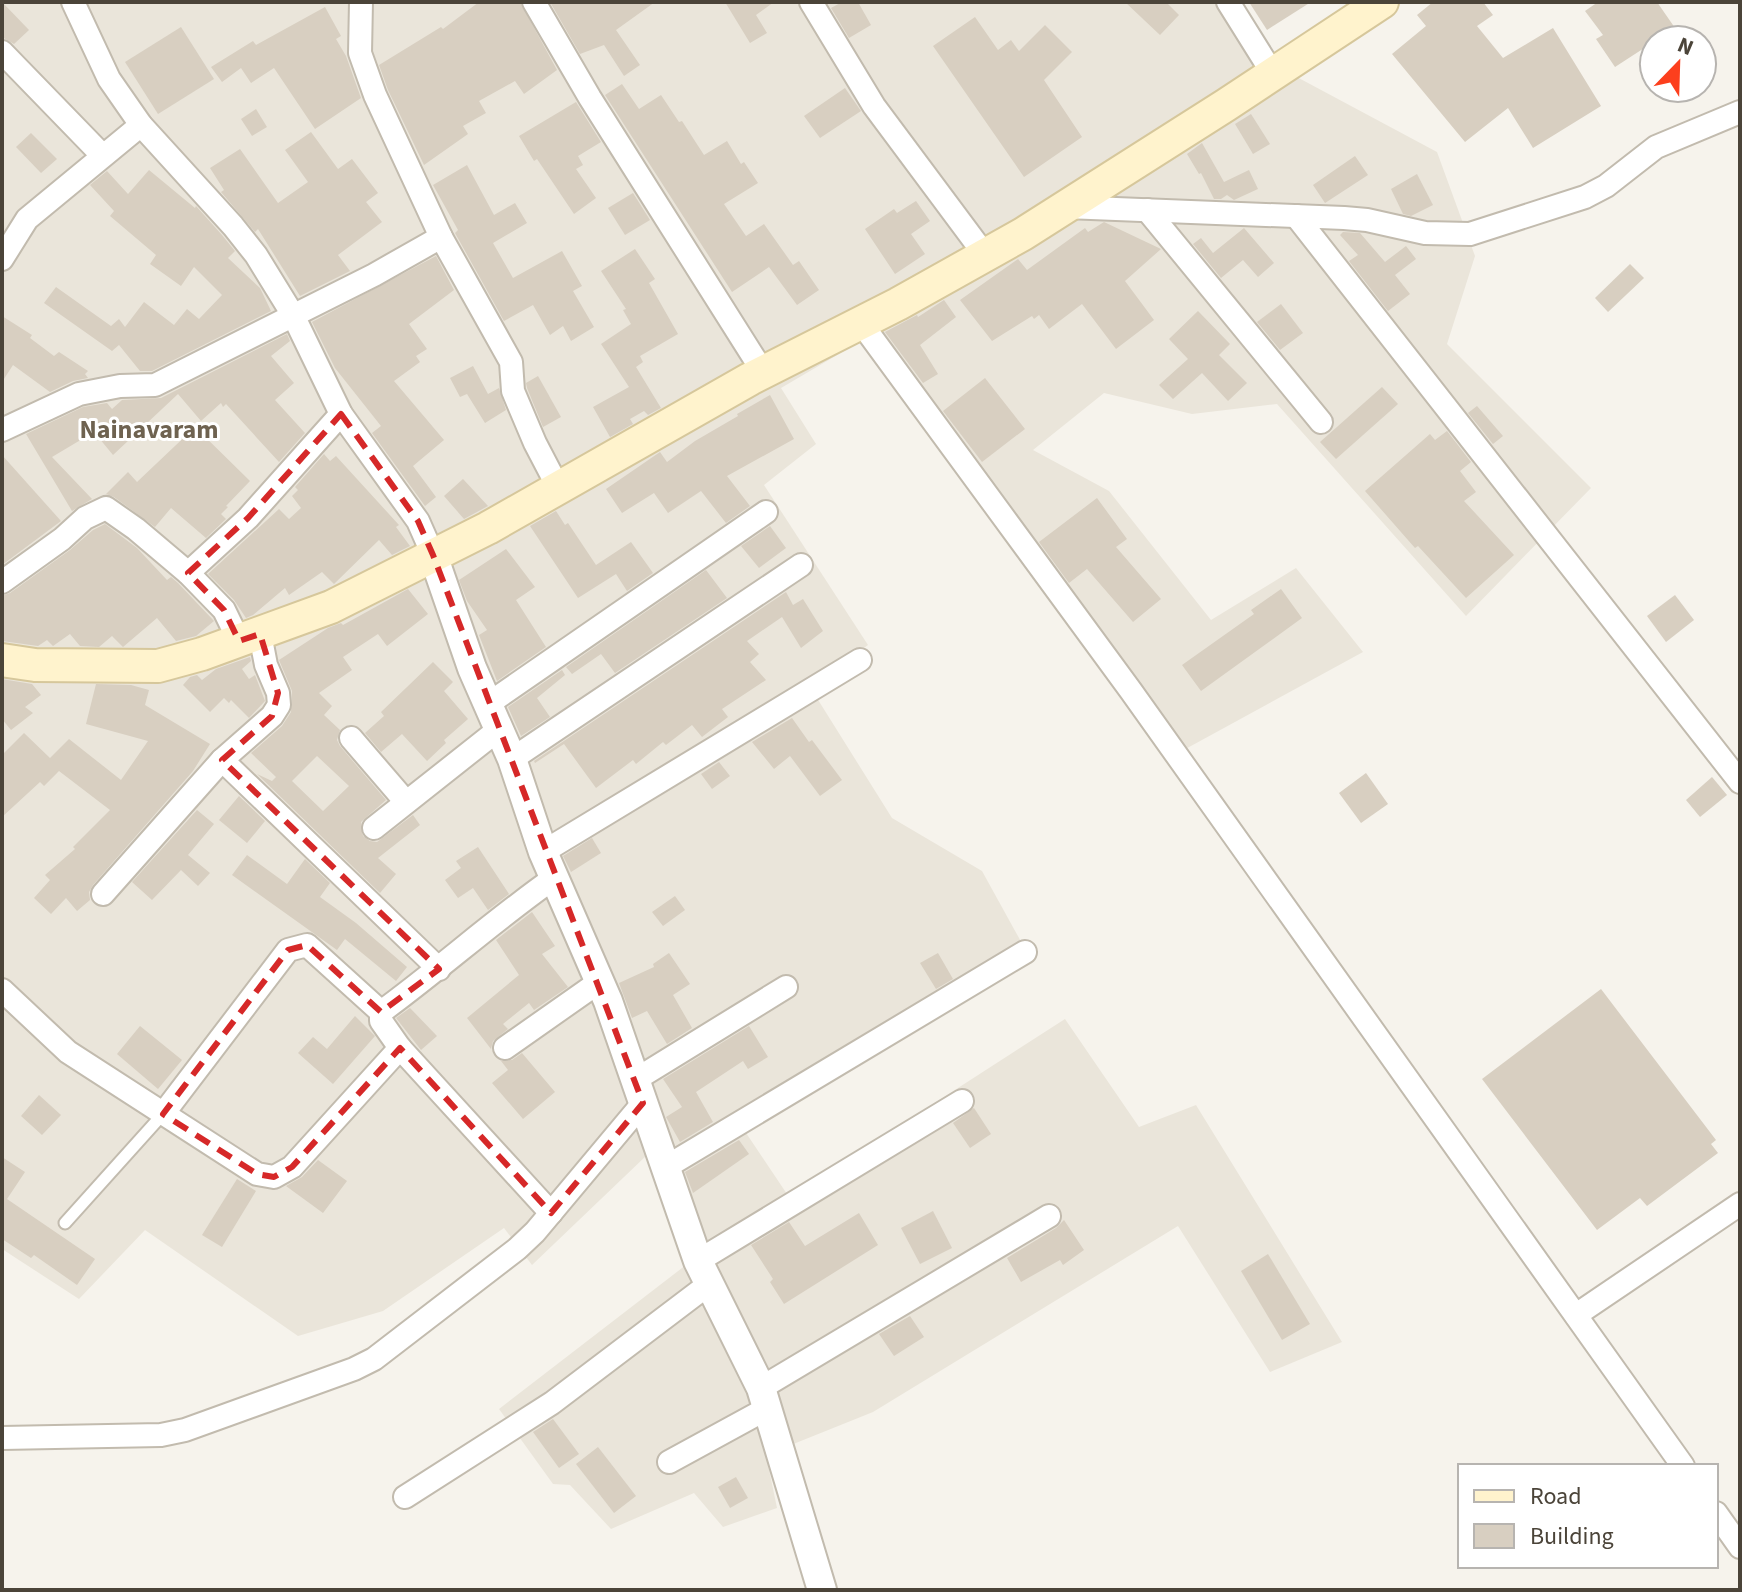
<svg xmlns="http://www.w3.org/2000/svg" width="1742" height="1592" font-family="'Source Sans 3',sans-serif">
  <rect width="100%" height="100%" fill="#f6f3ec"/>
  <!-- residential -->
  <polygon fill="#eae5da" points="2,2 1236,2 1280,68 1437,152 1475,256 1447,344 1591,488 1466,616 1277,404 1192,414 1104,393 1033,450 1109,491 1211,620 1296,568 1363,652 1180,752 873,334 781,388 816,444 764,485 868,645 810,687 892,818 982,871 1024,947 736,1118 789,1197 1065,1019 1139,1127 1196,1105 1342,1342 1270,1372 1178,1226 873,1412 766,1455 777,1508 723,1527 694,1493 611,1529 570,1485 553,1484 499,1409 695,1258 647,1155 532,1265 504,1228 383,1311 298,1336 145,1230 79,1299 2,1249"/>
  <!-- building -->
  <g fill="#d8cfc1" fill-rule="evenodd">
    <polygon points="2,2 29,30 14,44 2,37"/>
    <polygon points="479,2 520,2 557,70 524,94 515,81 479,101 486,113 463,126 468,134 424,165 388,90 379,65 441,27 443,29"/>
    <polygon points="550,2 655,2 616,30 640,65 624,76 604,45 580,54"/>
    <polygon points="725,2 774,2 756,15 767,33 750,43"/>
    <polygon points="842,2 858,2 871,25 849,38 831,8"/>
    <polygon points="1125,2 1166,2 1179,15 1160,35"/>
    <polygon points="1249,2 1311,2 1267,30"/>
    <polygon points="1433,2 1483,2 1493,15 1477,26 1503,58 1553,28 1601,106 1533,148 1508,108 1465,142 1392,54 1426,26 1417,15"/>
    <polygon points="1598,2 1657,2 1675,28 1615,67 1596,39 1603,35 1585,11"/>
    <polygon points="325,7 341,36 336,39 346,56 361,98 315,129 274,68 251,83 241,68 222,82 211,67 253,41 256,45"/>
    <polygon points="975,17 998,50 1011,40 1019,51 1045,25 1072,52 1044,80 1082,137 1024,177 933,46"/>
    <polygon points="181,27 214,79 158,114 125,62"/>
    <polygon points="622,84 639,109 661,95 679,122 682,121 704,155 727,141 741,164 744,162 758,183 724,204 746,236 764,224 793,265 799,261 819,290 797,305 769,267 732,292 605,95"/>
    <polygon points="845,88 861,111 820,138 804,116"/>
    <polygon points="576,102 601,142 578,156 583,165 576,169 596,198 574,214 537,159 534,161 519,136"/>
    <polygon points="256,109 267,127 252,136 241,119"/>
    <polygon points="1251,114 1270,144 1253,154 1235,124"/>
    <polygon points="311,132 338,169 352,159 378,193 366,202 382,222 338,255 350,271 300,296 258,229 255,232 221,192 224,190 210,168 240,149 278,203 308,182 285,150"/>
    <polygon points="31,133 57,159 41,173 16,147"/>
    <polygon points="1202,143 1224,182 1249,170 1258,189 1234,200 1227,195 1221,199 1214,199 1201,173 1199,174 1187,154"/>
    <polygon points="1355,156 1368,175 1325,203 1313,185"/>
    <polygon points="467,165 494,215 515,203 527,223 493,243 513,278 562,251 582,286 573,291 594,327 571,341 563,326 550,335 533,305 504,321 455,233 458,230 433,185"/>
    <polygon points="149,170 195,208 196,206 222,235 235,251 228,258 260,288 271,311 152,371 140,371 119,345 112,351 44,303 56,287 111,326 119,319 125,327 144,302 174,325 187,309 199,319 222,295 194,267 181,286 150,264 156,255 110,216 114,211 90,185 107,171 128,194"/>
    <polygon points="1417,174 1433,205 1411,216 1403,214 1391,189"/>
    <polygon points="633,193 650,220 625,235 608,208"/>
    <polygon points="916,201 930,221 911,234 925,254 895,274 865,229 894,209 897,213"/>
    <polygon points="1104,222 1161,249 1125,281 1154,320 1116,349 1082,304 1049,329 1039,315 1034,319 1032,316 992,341 960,300 1018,259 1027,270 1085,228 1088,232"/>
    <polygon points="1244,228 1274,263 1258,277 1243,260 1221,278 1193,244 1201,238 1213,253"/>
    <polygon points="1343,232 1360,233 1385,262 1406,246 1416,259 1395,275 1410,294 1388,311 1349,261 1358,255 1340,235"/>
    <polygon points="635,249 655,279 649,283 678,334 640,356 643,362 636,367 661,408 648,415 644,411 630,419 633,424 610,437 593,407 629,387 601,344 631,324 623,310 626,309 601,271"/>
    <polygon points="436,256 454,290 409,324 427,349 416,356 420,362 394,381 444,440 413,466 436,497 425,506 372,433 381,426 335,368 312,322"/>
    <polygon points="1630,264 1644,278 1608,312 1595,298"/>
    <polygon points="944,300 956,317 920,345 938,374 923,383 885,332 917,315 918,317"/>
    <polygon points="1281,304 1303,333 1280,350 1257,322"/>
    <polygon points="1198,311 1230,344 1219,355 1247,383 1228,401 1202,373 1173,399 1159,385 1188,359 1169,339"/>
    <polygon points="2,316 32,335 30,338 54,356 59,352 88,371 85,374 88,378 73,381 50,392 13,365 2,382"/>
    <polygon points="287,334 290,341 271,356 294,383 275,400 305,433 279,462 226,404 223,407 221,403 201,421 178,394 113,455 94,432 52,457 92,499 72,511 26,434 83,407 107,403 112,409 122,400 161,398"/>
    <polygon points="473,366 488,394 499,388 506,410 485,423 467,394 460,397 450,378"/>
    <polygon points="538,376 561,417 543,427 527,388 526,383"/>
    <polygon points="985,378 1025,429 982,462 943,411"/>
    <polygon points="1382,387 1398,404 1336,459 1320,442"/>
    <polygon points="770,395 794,439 727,476 750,506 726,523 701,491 668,513 654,493 622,513 606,489 660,452 667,462 695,441 738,416 737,414"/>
    <polygon points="1477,406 1503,436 1493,444 1468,413"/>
    <polygon points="195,427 250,481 226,506 228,507 221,514 226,519 206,538 171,508 155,527 114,497 106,494 128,472 137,482"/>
    <polygon points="1447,431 1471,462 1460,471 1476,492 1464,501 1514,555 1466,598 1418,546 1415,548 1365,491 1430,434 1435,440"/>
    <polygon points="324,454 330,461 336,456 399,525 396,527 410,546 392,555 379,540 334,584 322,572 289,595 285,588 253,615 246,618 234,600 208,574 279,509 289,519 301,508 292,496 298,490 295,487"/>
    <polygon points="2,455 61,521 2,565"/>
    <polygon points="463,479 488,506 464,519 444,496"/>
    <polygon points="1097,498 1127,539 1116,547 1161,599 1133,622 1087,569 1069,583 1039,542"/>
    <polygon points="556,511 565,525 568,523 596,565 631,542 653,573 627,591 616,574 578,598 530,526"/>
    <polygon points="105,524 137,548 167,580 171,577 178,583 214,621 196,636 176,641 157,618 123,647 112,636 99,647 80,646 70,634 53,646 47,640 38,646 2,641 2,596 10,593 70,550 93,530"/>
    <polygon points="770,526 786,548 759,568 741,546"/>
    <polygon points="506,549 535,587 516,600 546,647 497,681 479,635 487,630 467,601 459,580"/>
    <polygon points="706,570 727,598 615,673 601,654 572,674 566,667"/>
    <path d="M 408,589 L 428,614 L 387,646 L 378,634 L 343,657 L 352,670 L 319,693 L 332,706 L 324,715 L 340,730 L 337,740 L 340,746 L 386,800 L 361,822 L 363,836 L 370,841 L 377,842 L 413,815 L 420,825 L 378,858 L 396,874 L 380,893 L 257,774 L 272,781 L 276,777 L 251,753 L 282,726 L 291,712 L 292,691 L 279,660 L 328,628 L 341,623 L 343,625 ZM 317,756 L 349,786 L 323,811 L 292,781 Z"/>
    <polygon points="1281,589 1302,618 1201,691 1182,665 1254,614 1251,610"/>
    <polygon points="786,592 793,605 803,599 823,631 801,648 782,617 747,641 759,654 750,662 766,680 722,709 728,717 702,737 692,725 666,745 663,742 636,764 633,760 596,788 564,744 535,763 534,761"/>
    <polygon points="1675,595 1694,620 1666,642 1647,616"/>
    <polygon points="250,657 251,661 242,669 249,679 255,675 265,701 249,718 231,700 229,703 224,698 210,712 183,685 190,677 197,675 202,680 216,669"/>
    <polygon points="433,662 453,682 444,691 468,719 444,740 446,743 427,761 402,734 381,752 365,733 384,716 381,712"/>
    <polygon points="562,670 565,675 537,698 550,717 521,736 508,707"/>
    <polygon points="2,679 32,684 41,695 25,707 33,713 11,730 2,719"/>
    <polygon points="96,684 131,685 149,690 145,705 210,744 193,771 93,885 89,892 90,900 77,911 66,898 51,914 34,898 50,880 45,875 75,849 73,847 110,810 59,771 44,786 40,782 2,817 2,755 24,733 50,758 69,739 121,780 148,741 86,724"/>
    <polygon points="792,718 809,742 812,740 842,780 820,796 790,756 774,769 752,742"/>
    <polygon points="719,762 730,776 712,789 701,774"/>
    <polygon points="1366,773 1388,804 1361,823 1339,793"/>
    <polygon points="1712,777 1727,795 1700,817 1686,800"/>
    <polygon points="239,796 265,821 247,843 219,820"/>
    <polygon points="197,810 214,824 188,855 210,873 198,886 181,870 152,900 132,882"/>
    <polygon points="592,838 601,853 571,872 563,856"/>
    <polygon points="478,847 509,894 488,910 473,888 458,898 445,880 461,868 456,861"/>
    <polygon points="247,855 287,884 305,859 330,883 320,897 356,923 407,967 396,981 345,939 337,950 232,875"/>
    <polygon points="675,896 685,910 663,926 652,912"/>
    <polygon points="532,912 555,946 542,954 568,987 534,1010 529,1003 503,1024 508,1029 493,1041 491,1049 467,1018 519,975 496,940"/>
    <polygon points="669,953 690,984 673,995 692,1028 667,1044 647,1011 632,1018 619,983 654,967 653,964"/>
    <polygon points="938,953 953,979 936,989 920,963"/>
    <polygon points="1601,989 1716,1140 1711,1144 1718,1153 1647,1206 1640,1198 1597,1230 1482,1079"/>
    <polygon points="410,1008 437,1036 421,1050 396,1018"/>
    <polygon points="355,1016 375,1036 333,1084 298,1053 313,1037 327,1049"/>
    <polygon points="140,1026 182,1060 158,1089 117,1054"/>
    <polygon points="749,1026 768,1057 748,1069 743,1061 696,1092 713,1122 680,1142 666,1117 682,1107 663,1079"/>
    <polygon points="522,1053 555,1092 523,1119 492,1083 508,1070 501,1061 512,1060"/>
    <polygon points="39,1095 61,1115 42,1135 21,1116"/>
    <polygon points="974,1108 991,1134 970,1148 953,1123"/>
    <polygon points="739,1140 749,1154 693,1193 685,1172"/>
    <polygon points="2,1157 25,1172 7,1199 95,1259 77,1285 34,1255 31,1258 2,1239"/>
    <polygon points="318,1160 347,1181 323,1213 286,1186 302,1177"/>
    <polygon points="237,1179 256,1191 222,1247 202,1235"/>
    <polygon points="933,1211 952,1248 920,1264 901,1228"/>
    <polygon points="859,1213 878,1245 784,1304 770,1282 773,1279 751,1245 789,1222 805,1246"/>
    <polygon points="1064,1220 1084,1250 1063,1265 1060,1260 1021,1282 1007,1258 1056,1228"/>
    <polygon points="1268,1254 1310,1324 1282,1340 1241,1271"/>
    <polygon points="910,1316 924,1337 894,1356 879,1334"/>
    <polygon points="553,1419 579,1454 559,1468 533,1432"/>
    <polygon points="598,1447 636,1496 614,1513 576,1464"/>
    <polygon points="736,1477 748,1498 730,1508 718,1487"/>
  </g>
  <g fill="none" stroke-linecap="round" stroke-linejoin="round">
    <defs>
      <polyline id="service" points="65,1223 163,1114"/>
      <g id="minor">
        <polyline points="73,2 109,79 141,125 233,226 256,255 293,315 341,414 418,521 433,555"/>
        <polyline points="361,2 360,53 375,95 441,237 511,362 513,391 535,443 559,489"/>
        <polyline points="534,2 590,98 763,372"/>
        <polyline points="811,2 874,106 985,255"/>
        <polyline points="1228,2 1273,74"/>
        <polyline points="2,52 102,155"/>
        <polyline points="1066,207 1344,218 1367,220 1425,233 1470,234 1585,197 1606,186 1656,147 1740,112"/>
        <polyline points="1147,210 1321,422"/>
        <polyline points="1296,216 1740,782"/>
        <polyline points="2,259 27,219 141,125"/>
        <polyline points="861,323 1131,691 1683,1466"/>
        <polyline points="2,430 79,394 120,386 155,385 374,275 441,237"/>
        <polyline points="2,582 62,539 85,518 106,508 136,529 188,573"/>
        <polyline points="239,641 224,610 188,573 248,518 341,414"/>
        <polyline points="488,704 766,512"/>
        <polyline points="351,738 406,802"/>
        <polyline points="512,759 801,565"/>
        <polyline points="222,760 439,969"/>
        <polyline points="374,828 498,730"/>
        <polyline points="543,852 860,660"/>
        <polyline points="103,894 222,760 272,716 279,705 278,693 266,665 260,634"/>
        <polyline points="2,990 68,1052 257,1174 274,1177 292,1167 400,1048"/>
        <path d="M 381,1012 C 440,969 494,920 554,878"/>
        <polyline points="505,1048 599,982"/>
        <polyline points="635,1080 786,987"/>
        <polyline points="163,1114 288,950 307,945 381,1012 381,1021 400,1048 551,1213"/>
        <polyline points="666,1167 1025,952"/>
        <polyline points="698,1261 962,1101"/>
        <polyline points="1576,1315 1740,1204"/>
        <polyline points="761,1388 1049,1216"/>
        <polyline points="2,1438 161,1435 185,1430 354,1369 374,1359 517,1249 535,1232 643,1103"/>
        <polyline points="669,1462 768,1408"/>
        <polyline points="405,1497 552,1403 709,1284"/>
        <polyline points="1716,1513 1740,1547"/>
      </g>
      <polyline id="tertiary" points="433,555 472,668 512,759 543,852 608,1001 698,1261 761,1388 822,1590"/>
      <polyline id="secondary" points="2,660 35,665 158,666 202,654 331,607 488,528 750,379 898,304 1023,234 1226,105 1382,2"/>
    </defs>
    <!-- service casing -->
    <use href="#service" stroke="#c2bbae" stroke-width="15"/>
    <!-- minor casing -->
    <use href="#minor" stroke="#c2bbae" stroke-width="26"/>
    <!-- tertiary casing -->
    <use href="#tertiary" stroke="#c2bbae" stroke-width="32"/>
    <!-- secondary casing -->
    <use href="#secondary" stroke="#d6c79b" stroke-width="36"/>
    <!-- service -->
    <use href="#service" stroke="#fff" stroke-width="11"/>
    <!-- minor -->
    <use href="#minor" stroke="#fff" stroke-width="22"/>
    <!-- tertiary -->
    <use href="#tertiary" stroke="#fff" stroke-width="28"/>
    <!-- secondary -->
    <use href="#secondary" stroke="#fff3cd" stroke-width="32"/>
  </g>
  <!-- marked area -->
  <path fill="none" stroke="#d62828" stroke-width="6" stroke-dasharray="16 10" stroke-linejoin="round" d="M 341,414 L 418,521 L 433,555 L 643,1103 L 551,1213 L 400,1048 L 292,1167 L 274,1177 L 257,1174 L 163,1114 L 288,950 L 307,945 L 381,1012 L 439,969 L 222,760 L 272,716 L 278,693 L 260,634 L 239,641 L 224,610 L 188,573 L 248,518 Z"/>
  <g text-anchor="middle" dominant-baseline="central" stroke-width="6" stroke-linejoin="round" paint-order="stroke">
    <!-- quarter labels -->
    <g font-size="26" font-weight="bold" fill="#6e6250" stroke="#fff">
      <text x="149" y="429">Nainavaram</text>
    </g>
  </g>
  <!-- border -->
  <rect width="1742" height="1592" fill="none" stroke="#4b4439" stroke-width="8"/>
  <!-- legend -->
  <rect x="1458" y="1464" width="260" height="104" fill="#ffffff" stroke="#b7b4b0" stroke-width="2"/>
  <rect x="1474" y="1490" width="40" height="12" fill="#fff3cd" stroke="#b7b4b0" stroke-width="2"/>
  <text x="1530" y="1504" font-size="24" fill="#4b4439">Road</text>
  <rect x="1474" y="1524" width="40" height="24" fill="#d8cfc1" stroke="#b7b4b0" stroke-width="2"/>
  <text x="1530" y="1544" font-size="24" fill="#4b4439">Building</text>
  <!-- north arrow -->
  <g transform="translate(1678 64) rotate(23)"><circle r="38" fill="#ffffff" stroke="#b7b4b0" stroke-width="2"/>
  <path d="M0-6L14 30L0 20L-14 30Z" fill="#fc3f1d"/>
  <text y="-12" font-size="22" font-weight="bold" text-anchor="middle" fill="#4b4439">N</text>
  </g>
</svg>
